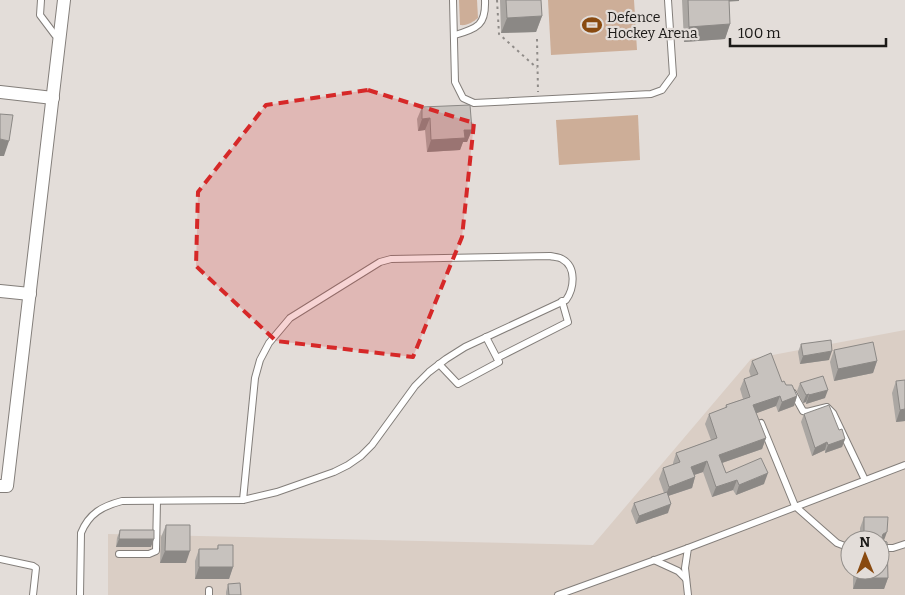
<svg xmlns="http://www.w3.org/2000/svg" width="905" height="595" font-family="Bitter,serif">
  <rect width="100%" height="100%" fill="#e3ddd9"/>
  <!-- built -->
  <path fill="#dacec5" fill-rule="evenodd" d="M 905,330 L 905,595 L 108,595 L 108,534 L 593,545 L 751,359 ZM 850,540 L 880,540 L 880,570 L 850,570 Z"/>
  <!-- green -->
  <g fill="#cdae98">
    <path d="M 459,0 L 477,0 L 478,18 C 473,22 467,26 460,25 Z"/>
    <polygon points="548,0 634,0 637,50 551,55"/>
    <polygon points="638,115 640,160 559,165 556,120"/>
  </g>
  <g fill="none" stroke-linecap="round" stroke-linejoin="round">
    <defs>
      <g id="lane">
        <polyline points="41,0 40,15 55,35 60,35"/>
        <polyline points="453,0 455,82 463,98 474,103 651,94 662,90 673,75 668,0"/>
        <path d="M 455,35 C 478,28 486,25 485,0"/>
        <polyline points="497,358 568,322 562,301"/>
        <polyline points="439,364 458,384 499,362 486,337"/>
        <polyline points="793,393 803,411 807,412 827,407 833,413 865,480"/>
        <polyline points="761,423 795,506 837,543 850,548"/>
        <polyline points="688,548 685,568 688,595"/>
        <polyline points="883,548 893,548 905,544"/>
        <polyline points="119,554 149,554 156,551 157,501"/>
        <polyline points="0,559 33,566 36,568 33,595"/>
        <polyline points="654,560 678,571 686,579"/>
        <polyline points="209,590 209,595"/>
        <path d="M 80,595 L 81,533 C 89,513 103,506 122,501 L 243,500 L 277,492 L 334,472 L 348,465 L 361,456 L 372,445 L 415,386 L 429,372 L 446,359 L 465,347 L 566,300 C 574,289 577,267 562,259 C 559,257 554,257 550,256 L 391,259 L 380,262 L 290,318 L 269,343 L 260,360 L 255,378 L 243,500"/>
        <polyline points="558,595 688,548 905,465"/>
      </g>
      <g id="street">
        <polyline points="0,92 53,98"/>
        <polyline points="0,291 30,294"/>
        <polyline points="0,486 7,486 64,0"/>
      </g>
    </defs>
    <!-- lane casing -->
    <use href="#lane" stroke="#837e7a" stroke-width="8"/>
    <!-- street casing -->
    <use href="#street" stroke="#837e7a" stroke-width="14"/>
    <!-- path -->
    <g stroke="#8f8b88" stroke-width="2" stroke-dasharray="2.5 4" stroke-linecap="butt">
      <polyline points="497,0 499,34 537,68"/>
      <polyline points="537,39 538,92"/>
    </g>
    <!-- lane -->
    <use href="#lane" stroke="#fff" stroke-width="6"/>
    <!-- street -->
    <use href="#street" stroke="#fff" stroke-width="12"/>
  </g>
  <!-- wall -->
  <g fill="#aba7a3">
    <polygon points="500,0 541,0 542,16 536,32 501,33"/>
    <polygon points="682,0 739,0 739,1 729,1 730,24 725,39 684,42"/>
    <polygon points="422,107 472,130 467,142 463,142 460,150 427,152 425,130 418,131 417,119"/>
    <polygon points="801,344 829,360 800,364 798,352"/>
    <polygon points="834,350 877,361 873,373 834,381 830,362"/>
    <polygon points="752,361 782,382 797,396 794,406 778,412 776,406 756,413 766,438 762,449 722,463 726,473 764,484 736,495 733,490 712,497 703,472 694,475 695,477 692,488 668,496 668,513 636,524 631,511 634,503 664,493 659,479 663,468 673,465 673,463 676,453 711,440 705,424 709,414 725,408 726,405 743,399 740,389 744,379 751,377 749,371"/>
    <polygon points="896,381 905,421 896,422 892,393"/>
    <polygon points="800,383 825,398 806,404 806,402 803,403 797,391"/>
    <polygon points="804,414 839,430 845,439 842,447 825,453 825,450 812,456 801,422"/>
    <polygon points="864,517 884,541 888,578 884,589 853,589 853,576 855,570 880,570 880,540 860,540 860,528"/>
    <polygon points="166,525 186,563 160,563 161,537"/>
    <polygon points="120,530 151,547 116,547 117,538"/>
    <polygon points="218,545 233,567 229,579 195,579 195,561 199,549 217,549"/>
    <polygon points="228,584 241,595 226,595 226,592"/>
  </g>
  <!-- shaded-wall -->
  <g fill="#8b8885">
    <polygon points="723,0 739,0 739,1 722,2"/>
    <polygon points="542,16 536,32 501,33 507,18"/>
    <polygon points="730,24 725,39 684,42 689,27"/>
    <polygon points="430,118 425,130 418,131 422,119"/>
    <polygon points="464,130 472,130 467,142 463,142 460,150 427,152 431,140"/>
    <polygon points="0,139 9,141 4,156 0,156"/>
    <polygon points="832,351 829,360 800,364 803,356"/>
    <polygon points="877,361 873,373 834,381 838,369"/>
    <polygon points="828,390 825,398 806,404 809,395"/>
    <polygon points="809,394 806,402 803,403 806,395"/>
    <polygon points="780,396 776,406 749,416 753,405"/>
    <polygon points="797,396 794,406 778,412 782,402"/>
    <polygon points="905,409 905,421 896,422 900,410"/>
    <polygon points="766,438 762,449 716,465 719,455"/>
    <polygon points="845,439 842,447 825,453 828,445"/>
    <polygon points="827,442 825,450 812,456 815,448"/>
    <polygon points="707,461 703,472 688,477 691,467"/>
    <polygon points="768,473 764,484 736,495 739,485"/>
    <polygon points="695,477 692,488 665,497 669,487"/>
    <polygon points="737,480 733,490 712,497 716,487"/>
    <polygon points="671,504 668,513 636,524 639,516"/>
    <polygon points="887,532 883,543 880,545 883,534"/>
    <polygon points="119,539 154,539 151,547 116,547"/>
    <polygon points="165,551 190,551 186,563 160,563"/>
    <polygon points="199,567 233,567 229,579 195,579"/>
    <polygon points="857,578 888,578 884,589 853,589"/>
  </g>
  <!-- building -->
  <g fill="#c7c2be" stroke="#8b8885">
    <polygon points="506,0 541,0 542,16 507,18"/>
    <polygon points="688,0 729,0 730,24 689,27"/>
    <polygon points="470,105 472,130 464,130 465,138 431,140 430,118 422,119 422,107"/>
    <polygon points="0,114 13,115 9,141 0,139"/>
    <polygon points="831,340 832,351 803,356 801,344"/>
    <polygon points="873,342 877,361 838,369 834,350"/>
    <polygon points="771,353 782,382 784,381 786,385 792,385 797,396 782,402 780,396 753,405 766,438 719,455 726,473 761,458 768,473 739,485 737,480 716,487 707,461 691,467 695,477 669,487 663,468 680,462 676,453 717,438 709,414 727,407 726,405 750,397 744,379 758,374 752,361"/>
    <polygon points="823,376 828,390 809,395 809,394 806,395 800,383"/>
    <polygon points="905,380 905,409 900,410 896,381"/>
    <polygon points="829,405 839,430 842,429 845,439 828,445 827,442 815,448 804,414"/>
    <polygon points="667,492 671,504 639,516 634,503"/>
    <polygon points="864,517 888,517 887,532 883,534 882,537 884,541 887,542 888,578 857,578 857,570 880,570 880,540 864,540"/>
    <polygon points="166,525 190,525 190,551 165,551"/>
    <polygon points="120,530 154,530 154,539 119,539"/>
    <polygon points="218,545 233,545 233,567 199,567 199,549 218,549"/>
    <polygon points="240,583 241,595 229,595 228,584"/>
  </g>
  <!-- marked area -->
  <path fill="#d62828" fill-opacity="0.2" stroke="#d62828" stroke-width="4" stroke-dasharray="10 6" stroke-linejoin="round" d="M 368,90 L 474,123 L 462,237 L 413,357 L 276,341 L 196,266 L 198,192 L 266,105 Z"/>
  <!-- icons -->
  <defs>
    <symbol id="stadium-bare" viewBox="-9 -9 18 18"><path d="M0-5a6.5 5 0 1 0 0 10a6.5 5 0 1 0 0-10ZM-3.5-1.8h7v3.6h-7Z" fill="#894a10" stroke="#e3ddd9" stroke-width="2.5" paint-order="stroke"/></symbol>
  </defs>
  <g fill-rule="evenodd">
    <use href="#stadium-bare" x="578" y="11" width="28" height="28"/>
  </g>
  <g text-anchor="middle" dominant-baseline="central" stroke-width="4.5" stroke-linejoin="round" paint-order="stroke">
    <!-- poi labels -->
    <g font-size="14" fill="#1b1917" stroke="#e3ddd9" text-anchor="start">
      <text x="607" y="17">Defence<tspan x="607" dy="16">Hockey Arena</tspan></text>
    </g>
  </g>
  <!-- north arrow -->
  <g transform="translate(865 555) rotate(359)"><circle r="24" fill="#e3ddd9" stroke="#938f8b"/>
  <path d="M0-4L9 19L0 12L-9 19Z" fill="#894a10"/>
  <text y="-8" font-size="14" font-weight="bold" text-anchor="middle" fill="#1b1917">N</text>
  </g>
  <!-- scale -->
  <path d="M730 38v8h156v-8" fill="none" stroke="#1b1917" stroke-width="2.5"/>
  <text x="738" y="38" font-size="15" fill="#1b1917" stroke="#e3ddd9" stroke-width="4" paint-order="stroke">100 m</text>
</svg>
